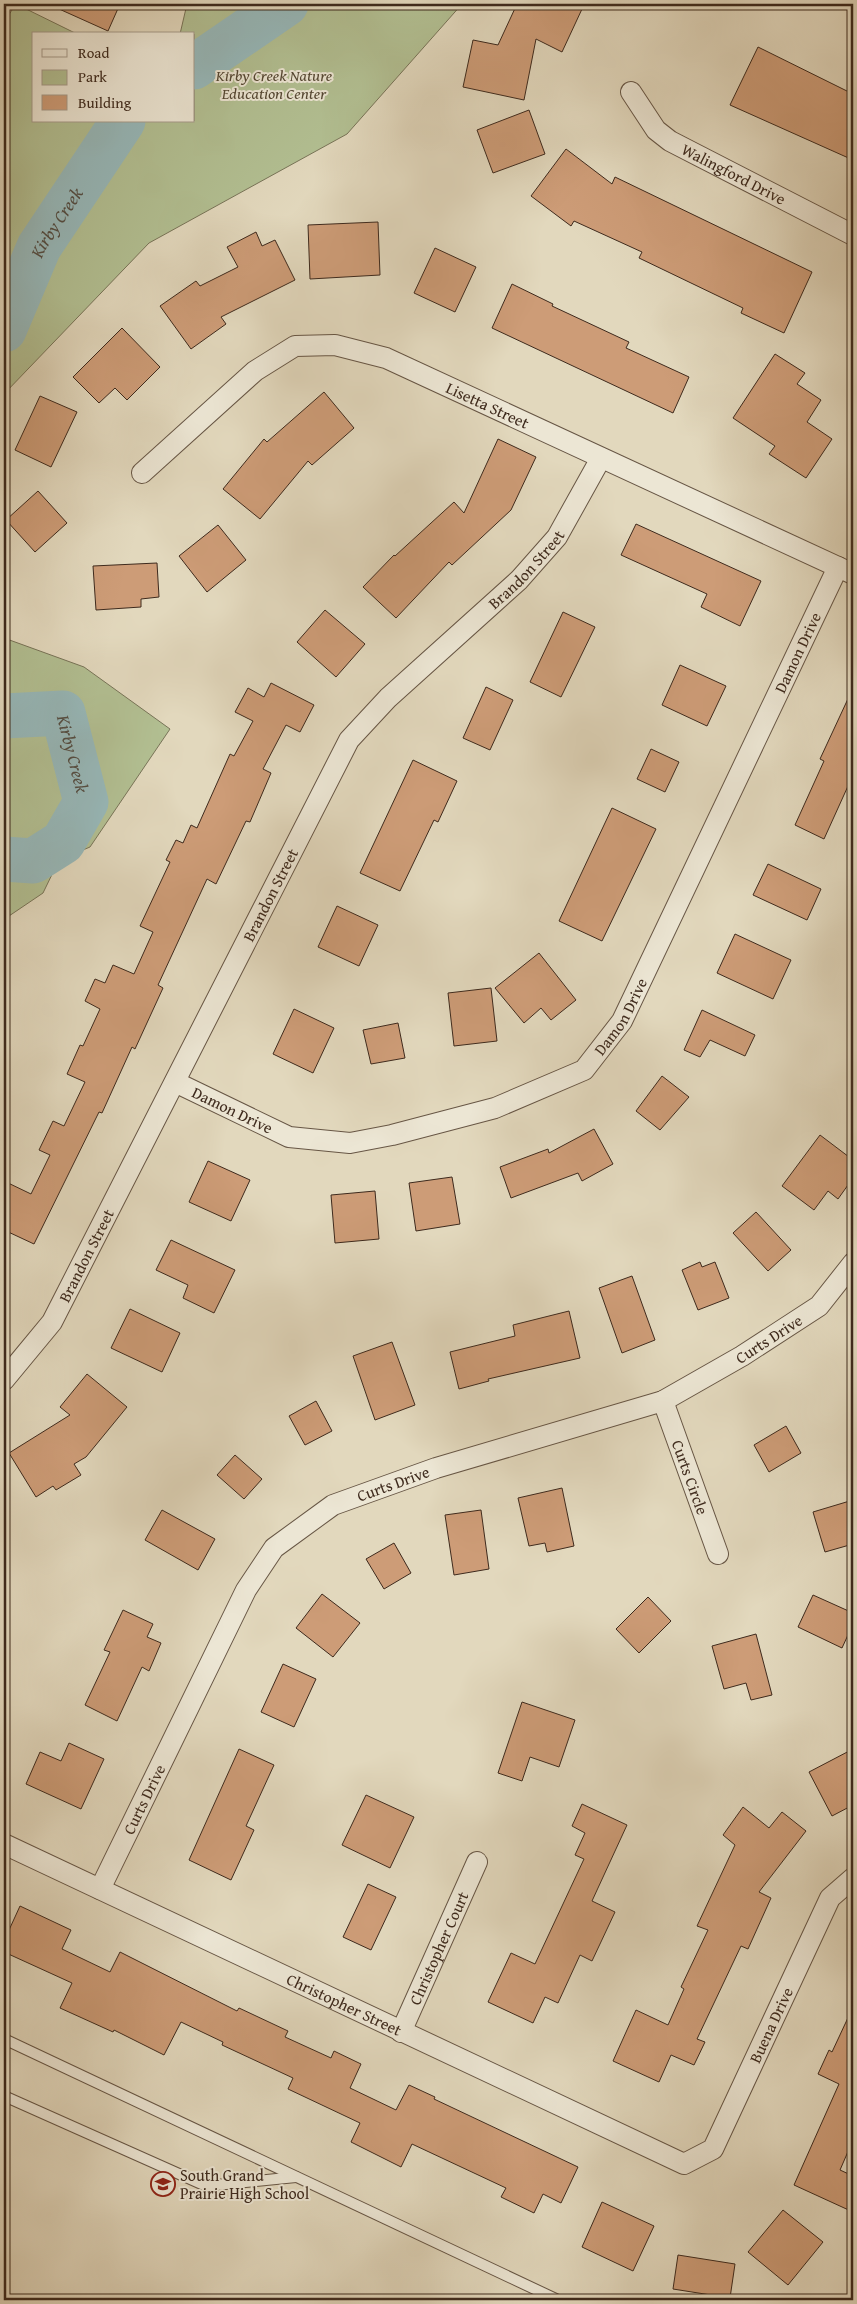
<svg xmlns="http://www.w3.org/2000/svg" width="857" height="2304" font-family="'Gentium Book Plus',serif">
  <rect width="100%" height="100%" fill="#e2d8bd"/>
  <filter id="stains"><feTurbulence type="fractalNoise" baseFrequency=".004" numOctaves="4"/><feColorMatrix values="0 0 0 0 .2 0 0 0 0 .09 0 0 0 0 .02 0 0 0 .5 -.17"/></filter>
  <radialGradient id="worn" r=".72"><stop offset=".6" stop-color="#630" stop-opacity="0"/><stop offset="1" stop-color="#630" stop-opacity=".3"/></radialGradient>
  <!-- green -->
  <g fill="#b2bf92" stroke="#787458">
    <polygon points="16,4 77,34 34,34 34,121 194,121 194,34 180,34 187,4 462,4 347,134 149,243 4,394 4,22"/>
    <polygon points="4,638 84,667 170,729 90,847 59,860 43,893 9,916 4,925"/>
  </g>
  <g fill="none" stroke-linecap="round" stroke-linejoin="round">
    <!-- river -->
    <g stroke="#97b8b9" stroke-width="45">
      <polyline points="194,67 286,4"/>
      <path id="s1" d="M 4,330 L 39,247 L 123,121"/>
      <path id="s2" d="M 4,716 L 63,713 L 86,802 L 63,842 L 33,861 L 4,859"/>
    </g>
  </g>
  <!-- building -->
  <g fill="#cd9c77" stroke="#3e2a1d">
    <polygon points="48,4 120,4 108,31"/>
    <polygon points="517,4 571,4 582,9 562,52 536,39 524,100 463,87 473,40 498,45"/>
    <polygon points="758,47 853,94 853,160 730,105"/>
    <polygon points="529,110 545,154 493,173 477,130"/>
    <polygon points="566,149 612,184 615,177 812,272 784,333 741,313 743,308 639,258 642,252 574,221 571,226 531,196"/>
    <polygon points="378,222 380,275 310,279 308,225"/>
    <polygon points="256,232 262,246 275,240 295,280 221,317 226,324 191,349 160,306 196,281 200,286 238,267 227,247"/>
    <polygon points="435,248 476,267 455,312 414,293"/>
    <polygon points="512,284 553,304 552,306 629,342 626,348 689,377 673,413 492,328"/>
    <polygon points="122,328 160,367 127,400 115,388 99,403 73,377"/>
    <polygon points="775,354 805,373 797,384 821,400 807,422 832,439 806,478 769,454 775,446 733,418"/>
    <polygon points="324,392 354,428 312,465 308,461 260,519 223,489 264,439 267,442"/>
    <polygon points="40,396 77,412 51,467 15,450"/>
    <polygon points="498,439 536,457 511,510 452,565 449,562 396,618 363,587 394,555 395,556 454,502 464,513"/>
    <polygon points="38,491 67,523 35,552 6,520"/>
    <polygon points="636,524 761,581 740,626 701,607 707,594 621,555"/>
    <polygon points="218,525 246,560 207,592 179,556"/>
    <polygon points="157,563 159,597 141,599 141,607 96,610 93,566"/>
    <polygon points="325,610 365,644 336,677 297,642"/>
    <polygon points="563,612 595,627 561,697 530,682"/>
    <polygon points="680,665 726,686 707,726 662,705"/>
    <polygon points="271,683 314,705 300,732 286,725 263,769 271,773 250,822 246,821 216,884 207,879 158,985 163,988 135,1049 132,1047 102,1113 99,1112 34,1244 4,1230 4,1181 31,1194 50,1155 39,1150 53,1121 64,1126 85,1082 67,1074 80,1045 83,1046 100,1009 85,1001 95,979 105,983 113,965 134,974 153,932 140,926 170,862 166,860 176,840 183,843 191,825 197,828 230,754 234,756 253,721 235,712 248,688 264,697"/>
    <polygon points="486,687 513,700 490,750 463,738"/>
    <polygon points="853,688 853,775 824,839 795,825 824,761 820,759"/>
    <polygon points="651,749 679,762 665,792 637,779"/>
    <polygon points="413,760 457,781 438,822 434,820 400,891 360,873"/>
    <polygon points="612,808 656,829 602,941 559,921"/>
    <polygon points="768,864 821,889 807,920 753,895"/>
    <polygon points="337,906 378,925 359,966 318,947"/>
    <polygon points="735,934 791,960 773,999 717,973"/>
    <polygon points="539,953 576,1000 551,1020 541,1008 524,1023 495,988"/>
    <polygon points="491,988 497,1041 454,1046 448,993"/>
    <polygon points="294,1009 334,1028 313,1073 273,1054"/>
    <polygon points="702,1010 755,1035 745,1056 710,1040 700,1057 684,1050"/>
    <polygon points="398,1023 405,1058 371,1064 363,1030"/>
    <polygon points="662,1076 689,1097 660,1130 636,1111"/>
    <polygon points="594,1129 613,1164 582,1181 578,1173 511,1198 500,1167 548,1149 549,1153"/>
    <polygon points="820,1135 853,1160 853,1178 838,1199 828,1191 814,1210 782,1186"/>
    <polygon points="208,1161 250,1180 231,1221 189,1202"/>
    <polygon points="452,1177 460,1224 416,1231 409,1183"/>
    <polygon points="375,1191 379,1239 335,1243 331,1195"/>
    <polygon points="756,1212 791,1250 768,1271 733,1233"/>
    <polygon points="171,1240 235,1270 214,1313 183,1298 188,1285 156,1270"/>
    <polygon points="700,1262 702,1267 715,1262 729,1298 698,1310 682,1270"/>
    <polygon points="632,1276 655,1340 622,1353 599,1288"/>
    <polygon points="130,1309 180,1333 162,1372 111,1348"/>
    <polygon points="569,1311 580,1358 488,1379 489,1381 459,1389 450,1352 515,1336 513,1325"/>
    <polygon points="392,1342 415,1405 375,1420 353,1356"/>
    <polygon points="87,1374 127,1407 86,1457 74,1464 81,1475 56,1490 53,1486 36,1497 9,1453 70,1415 60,1407"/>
    <polygon points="316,1401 332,1431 305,1445 289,1416"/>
    <polygon points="786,1426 801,1453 769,1472 754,1445"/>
    <polygon points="235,1455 262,1479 244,1499 217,1475"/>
    <polygon points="562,1488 574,1546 547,1552 545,1543 529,1546 518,1498"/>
    <polygon points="853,1500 853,1544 825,1552 813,1512"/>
    <polygon points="162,1510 215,1539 198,1570 145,1540"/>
    <polygon points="481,1510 489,1569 454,1575 445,1515"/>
    <polygon points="394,1543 411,1573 384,1589 366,1559"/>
    <polygon points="322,1594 360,1623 333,1657 296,1628"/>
    <polygon points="813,1595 853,1613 853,1624 842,1648 798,1627"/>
    <polygon points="648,1597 671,1621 639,1653 616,1629"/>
    <polygon points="123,1610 153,1624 147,1637 161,1643 149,1671 142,1667 117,1721 85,1705 110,1652 104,1650"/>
    <polygon points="756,1634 772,1695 751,1700 746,1683 724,1689 712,1646"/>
    <polygon points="283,1664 316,1679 294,1727 261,1712"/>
    <polygon points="522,1702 575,1720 559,1767 530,1757 522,1781 498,1773"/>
    <polygon points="69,1743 104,1759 81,1809 26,1784 40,1752 61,1761"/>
    <polygon points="239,1749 274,1765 246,1826 254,1830 231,1880 189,1860"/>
    <polygon points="853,1749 853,1805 832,1816 809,1772"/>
    <polygon points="366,1795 414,1817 390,1868 342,1845"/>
    <polygon points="582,1804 627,1825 592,1901 615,1912 592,1961 580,1955 558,2003 545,1997 533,2023 488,2002 511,1953 535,1964 584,1859 575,1855 585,1833 572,1826"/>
    <polygon points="743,1807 769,1828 782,1812 806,1831 759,1892 771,1898 748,1949 741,1946 697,2039 705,2042 694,2065 671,2055 659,2082 613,2061 636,2010 668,2025 684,1989 681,1987 708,1930 697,1926 735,1845 723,1835"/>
    <polygon points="368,1884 396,1897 371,1950 343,1937"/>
    <polygon points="20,1906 71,1930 62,1949 110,1972 120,1952 237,2011 239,2008 288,2031 285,2037 331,2058 334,2051 361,2064 350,2088 396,2110 409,2085 435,2097 434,2099 578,2167 561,2203 543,2194 534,2213 501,2197 506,2188 412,2144 401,2167 351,2142 360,2123 288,2089 293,2078 222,2045 223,2042 181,2022 164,2055 114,2030 113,2032 60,2008 72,1983 4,1952 4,1941"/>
    <polygon points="853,2007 853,2140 840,2170 853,2176 853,2212 794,2185 839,2084 818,2074 829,2050 832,2052"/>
    <polygon points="602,2202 654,2226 633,2271 582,2247"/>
    <polygon points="783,2210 823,2242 788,2285 748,2252"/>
    <polygon points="678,2255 735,2264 730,2298 673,2289"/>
  </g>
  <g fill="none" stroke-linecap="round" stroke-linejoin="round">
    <defs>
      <g id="service">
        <polyline points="4,2039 558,2300"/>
        <polyline points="4,2096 206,2186 296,2177"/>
      </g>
      <g id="minor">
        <path id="s3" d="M 631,92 L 656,130 L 670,141 L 853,235"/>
        <path id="s4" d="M 142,473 L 255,371 L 295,346 L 335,345 L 386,358 L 853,574"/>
        <path id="s5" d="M 175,1082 L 289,1137 L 350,1143 L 392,1135 L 495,1108 L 584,1070 L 622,1021 L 838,567"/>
        <path id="s6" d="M 4,1380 L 52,1322 L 349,740 L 388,698 L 519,580 L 557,537 L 601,458"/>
        <path id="s7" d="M 663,1401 L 718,1554"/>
        <path id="s8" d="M 4,1844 L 684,2164 L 713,2149 L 830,1898 L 853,1878"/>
        <path id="s9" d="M 100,1889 L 246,1590 L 274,1548 L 333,1505 L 436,1468 L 663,1401 L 742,1356 L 819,1306 L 853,1263"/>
        <path id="s10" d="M 401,2032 L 477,1862"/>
      </g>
    </defs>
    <!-- service casing -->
    <use href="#service" stroke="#675645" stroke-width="12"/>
    <!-- minor casing -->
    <use href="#minor" stroke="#675645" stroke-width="22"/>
    <!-- service -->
    <use href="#service" stroke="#ece6d4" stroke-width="10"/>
    <!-- minor -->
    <use href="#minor" stroke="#ece6d4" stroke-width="20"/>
  </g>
  <!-- icons -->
  <defs>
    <symbol id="school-ring" viewBox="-11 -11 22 22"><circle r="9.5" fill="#ece6d4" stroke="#8f2418" stroke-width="1.5"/><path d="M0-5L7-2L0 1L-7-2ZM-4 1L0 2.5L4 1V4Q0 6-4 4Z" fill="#8f2418"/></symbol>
  </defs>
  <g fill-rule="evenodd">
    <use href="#school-ring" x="149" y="2170" width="28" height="28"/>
  </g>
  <g text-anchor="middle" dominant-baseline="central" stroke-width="4" stroke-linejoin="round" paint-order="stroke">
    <!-- park labels -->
    <g font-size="16" font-style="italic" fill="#554834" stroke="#ece6d4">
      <text x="274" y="75">Kirby Creek Nature<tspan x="274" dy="18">Education Center</tspan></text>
    </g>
    <!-- street labels -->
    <g font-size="16" fill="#3e2a1d" stroke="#ece6d4">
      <text stroke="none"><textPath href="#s3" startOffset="135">Walingford Drive</textPath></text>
      <text stroke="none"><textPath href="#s4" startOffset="404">Lisetta Street</textPath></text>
      <text stroke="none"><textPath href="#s6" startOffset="975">Brandon Street</textPath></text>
      <text stroke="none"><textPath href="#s5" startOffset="904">Damon Drive</textPath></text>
      <text stroke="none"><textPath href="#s6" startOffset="555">Brandon Street</textPath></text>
      <text stroke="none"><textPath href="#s5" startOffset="499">Damon Drive</textPath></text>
      <text stroke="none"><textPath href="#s5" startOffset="64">Damon Drive</textPath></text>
      <text stroke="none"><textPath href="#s6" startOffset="150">Brandon Street</textPath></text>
      <text stroke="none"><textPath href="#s9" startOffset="925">Curts Drive</textPath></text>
      <text stroke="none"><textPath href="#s7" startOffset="81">Curts Circle</textPath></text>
      <text stroke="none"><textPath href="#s9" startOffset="520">Curts Drive</textPath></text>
      <text stroke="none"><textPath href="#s9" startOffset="100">Curts Drive</textPath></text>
      <text stroke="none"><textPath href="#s10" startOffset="92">Christopher Court</textPath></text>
      <text stroke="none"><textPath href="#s8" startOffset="376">Christopher Street</textPath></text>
      <text stroke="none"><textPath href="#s8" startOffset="921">Buena Drive</textPath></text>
    </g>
    <!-- poi labels -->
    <g font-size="16" fill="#3e2a1d" stroke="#ece6d4" text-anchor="start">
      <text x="180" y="2175">South Grand<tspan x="180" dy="18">Prairie High School</tspan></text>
    </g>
    <!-- water labels -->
    <g font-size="18" font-style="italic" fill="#544e44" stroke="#ece6d4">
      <text stroke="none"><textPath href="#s1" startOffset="120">Kirby Creek</textPath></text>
      <text stroke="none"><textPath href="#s2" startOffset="101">Kirby Creek</textPath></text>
    </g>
  </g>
  <!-- margin -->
  <rect width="857" height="2304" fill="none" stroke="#e2d8bd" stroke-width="20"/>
  <rect x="5" y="5" width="847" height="2294" fill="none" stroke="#3e2a1d" stroke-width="2.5"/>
  <rect x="10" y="10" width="837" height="2284" fill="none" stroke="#3e2a1d"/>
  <!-- legend -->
  <rect x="32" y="32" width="162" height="90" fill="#ece6d4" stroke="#a69b8b"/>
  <rect x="42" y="49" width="25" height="8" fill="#ece6d4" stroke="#a69b8b"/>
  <text x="78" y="58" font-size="15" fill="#3e2a1d">Road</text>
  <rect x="42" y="70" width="25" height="15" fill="#b2bf92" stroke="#a69b8b"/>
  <text x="78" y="82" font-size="15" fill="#3e2a1d">Park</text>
  <rect x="42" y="95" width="25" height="15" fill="#cd9c77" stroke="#a69b8b"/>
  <text x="78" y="108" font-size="15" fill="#3e2a1d">Building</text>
  <rect width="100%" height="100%" filter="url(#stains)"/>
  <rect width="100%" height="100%" fill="url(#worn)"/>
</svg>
